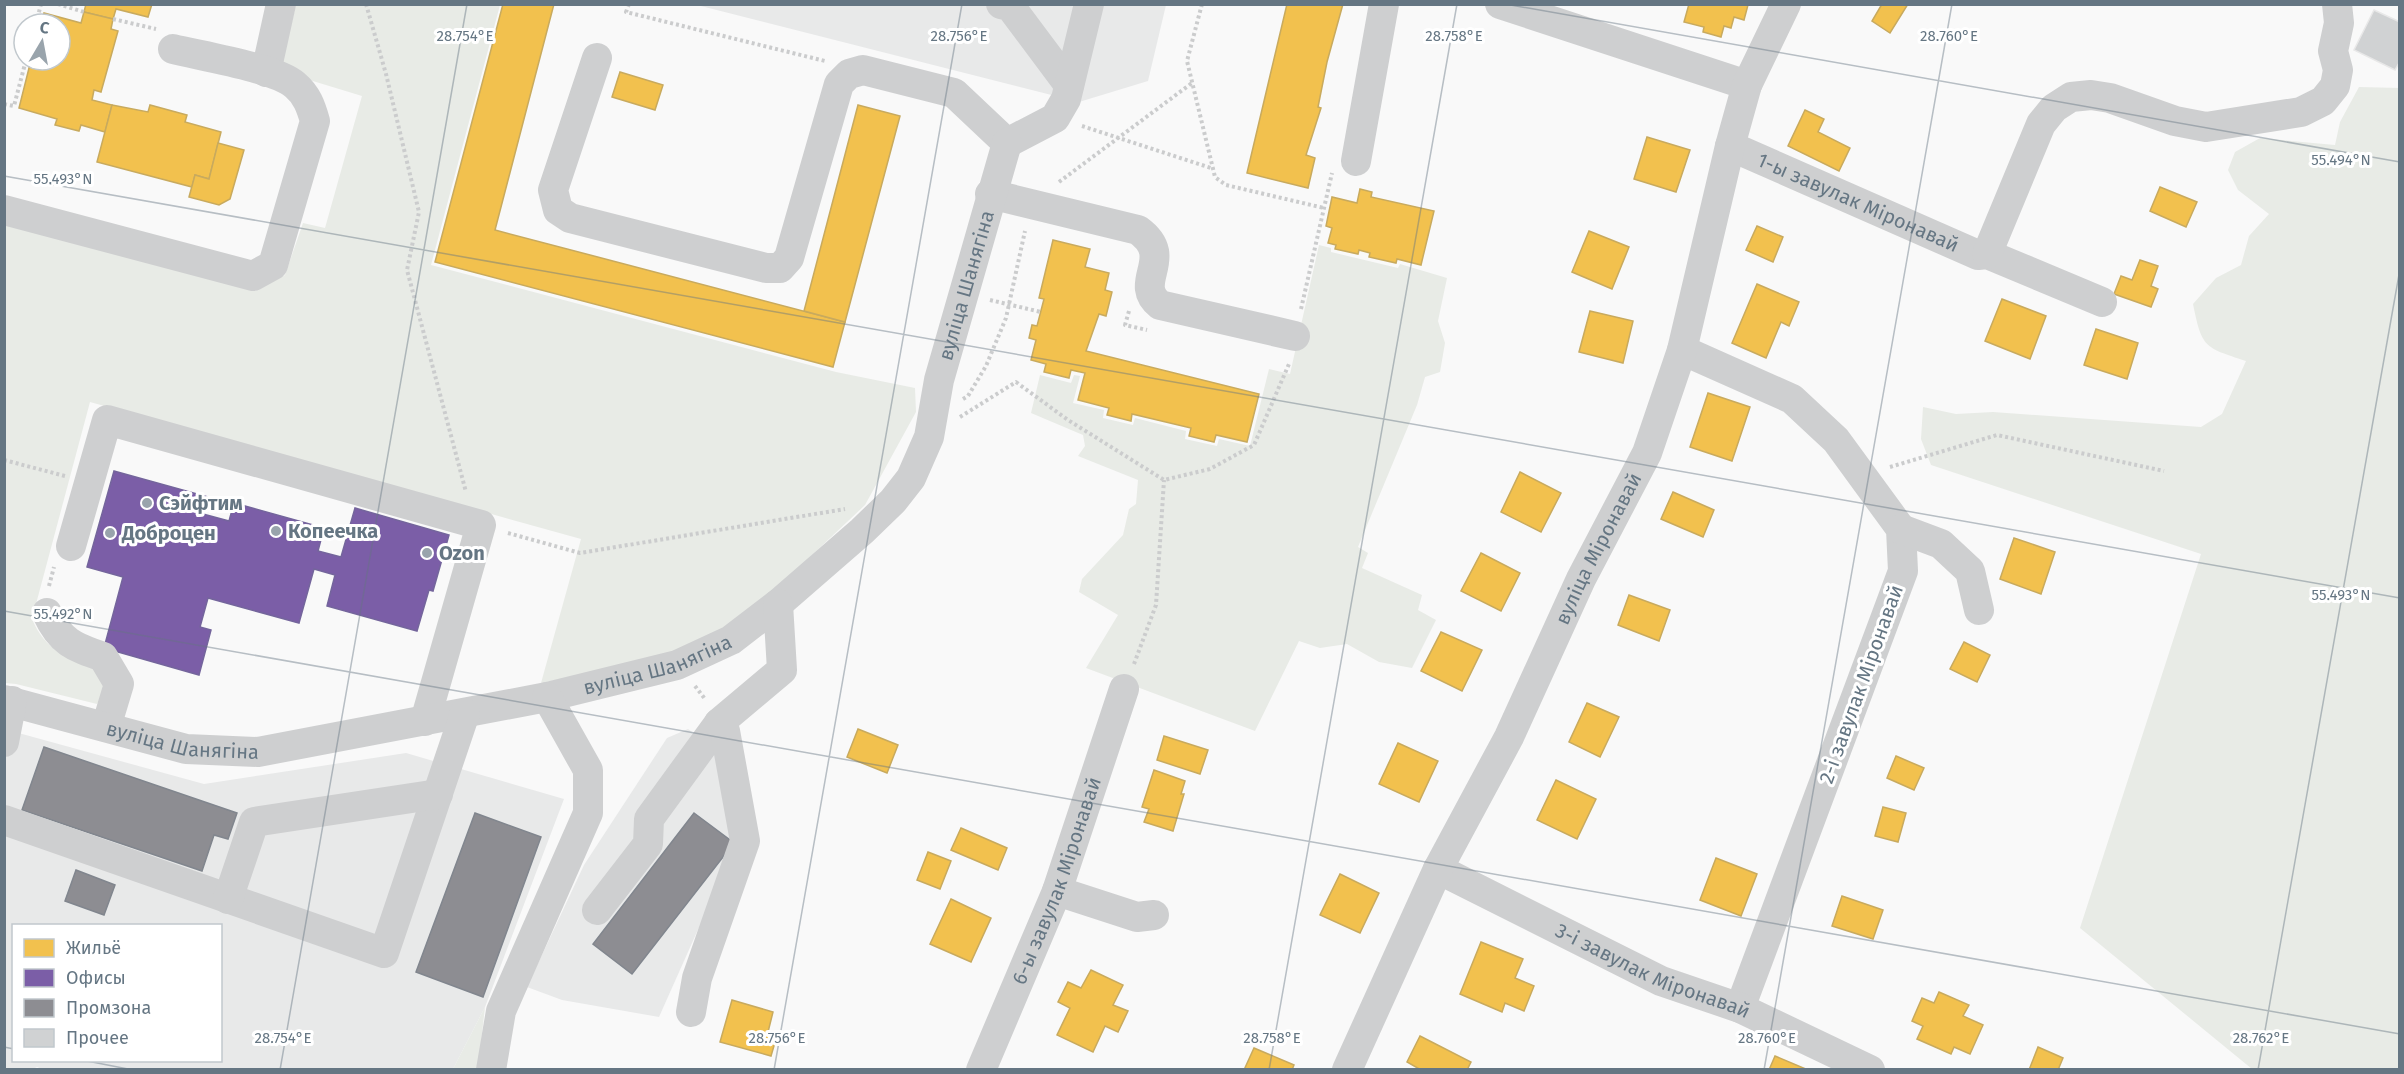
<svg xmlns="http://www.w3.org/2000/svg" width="2404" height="1074" font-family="'Fira Sans',sans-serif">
  <rect width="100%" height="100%" fill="#f9f9f9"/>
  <!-- built -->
  <g fill="#e8e9e9" fill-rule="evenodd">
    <polygon points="697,5 1166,5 1148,81 1079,102"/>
    <path d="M 4,729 L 204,784 L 406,753 L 564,799 L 485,1007 L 453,1069 L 44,1070 L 37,1067 L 33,1069 L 5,1069 ZM 14,926 L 220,926 L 220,1060 L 14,1060 Z"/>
    <polygon points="688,729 715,749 737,842 659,1017 562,1000 527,987 584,865 667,738"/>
  </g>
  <!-- green -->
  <g fill="#e8ebe6">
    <path d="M 296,5 L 500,5 L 431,265 L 836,372 L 915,388 L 916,412 L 865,505 L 774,591 L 726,627 L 671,653 L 618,668 L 541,683 L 581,539 L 90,402 L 32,619 C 45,650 67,659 98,669 L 108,688 L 97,704 L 16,684 L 5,683 L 4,223 L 255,291 L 285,275 L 303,223 L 325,228 L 362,96 L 280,71 Z"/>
    <path d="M 2359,87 L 2400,88 L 2399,1069 L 2252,1069 L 2080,928 L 2201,554 L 1931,465 L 1921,439 L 1923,407 L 1956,414 L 1993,412 L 2201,427 L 2222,414 L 2246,361 C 2204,347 2202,348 2193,304 L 2216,278 L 2241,265 L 2249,236 L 2269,214 L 2238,190 L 2228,170 L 2235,152 L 2260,138 L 2335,145 L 2340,122 Z"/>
    <polygon points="1319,245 1331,248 1331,252 1398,268 1400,264 1447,278 1438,321 1445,343 1440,372 1425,377 1417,405 1358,547 1368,553 1362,568 1422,595 1418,610 1436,620 1412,668 1379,662 1347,644 1320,648 1299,641 1255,731 1086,668 1118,615 1079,592 1082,579 1123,535 1129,509 1136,504 1138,480 1078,456 1085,446 1083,435 1031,413 1040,375 1071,383 1074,375 1080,376 1073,403 1104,410 1103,418 1133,425 1135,418 1186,431 1185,439 1217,446 1219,439 1250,446 1269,369 1290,374"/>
    <polygon points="485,1007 478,1069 453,1069"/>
  </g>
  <!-- homes -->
  <g fill="#f2c14e" stroke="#c8aa5e" stroke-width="1.5">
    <polygon points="86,4 152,4 148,17 116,9 113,19 84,12"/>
    <polygon points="503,4 554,4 495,230 845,322 833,367 435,262"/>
    <polygon points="1287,4 1343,4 1327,62 1318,107 1321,108 1306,155 1315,158 1308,188 1247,173"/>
    <polygon points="1689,4 1748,4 1748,5 1744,20 1734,17 1731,28 1724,26 1721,37 1703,32 1704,27 1684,22"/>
    <polygon points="1882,4 1908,4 1890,33 1872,21"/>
    <polygon points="84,12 113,19 111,29 118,31 101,92 94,90 92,100 112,105 105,132 81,125 79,131 55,125 57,119 19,108 31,60 60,60 60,24 41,24 44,13 81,23"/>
    <polygon points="620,72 663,85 655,110 612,97"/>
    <polygon points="112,105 148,112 150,105 187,115 185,122 221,132 209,179 195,175 192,187 97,162"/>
    <polygon points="858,105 900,116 845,322 804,311"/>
    <polygon points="1805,110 1824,119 1818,132 1850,148 1839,171 1788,146"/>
    <polygon points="1647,137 1690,150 1676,192 1634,179"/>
    <polygon points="218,143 244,150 230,199 219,205 189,197 195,175 209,179"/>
    <polygon points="2160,187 2197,202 2186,227 2150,211"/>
    <polygon points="1360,189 1372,192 1371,197 1434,211 1421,265 1397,259 1396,263 1369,257 1370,253 1359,250 1358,254 1335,249 1336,245 1328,243 1332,228 1326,226 1332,197 1357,203"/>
    <polygon points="1757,226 1783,237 1773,262 1746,250"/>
    <polygon points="1589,231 1629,247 1612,289 1572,272"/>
    <polygon points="1053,240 1090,249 1085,267 1109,273 1105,290 1112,292 1106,316 1099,314 1086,351 1259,394 1247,442 1216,435 1214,442 1189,436 1191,428 1132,414 1131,421 1107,415 1109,408 1078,400 1085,373 1071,370 1069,378 1044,372 1046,364 1031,360 1036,340 1029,338 1032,325 1037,326 1044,299 1039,298"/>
    <polygon points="2140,260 2158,266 2151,286 2158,289 2151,307 2114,294 2121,276 2132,280"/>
    <polygon points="1757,284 1799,302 1789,326 1781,322 1766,358 1732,343"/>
    <polygon points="2002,299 2046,316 2030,359 1985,341"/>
    <polygon points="1590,311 1633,321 1623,363 1579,352"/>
    <polygon points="2096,329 2138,343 2127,379 2084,365"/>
    <polygon points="1708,393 1750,407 1732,461 1690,447"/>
    <polygon points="1520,472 1561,493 1541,532 1501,512"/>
    <polygon points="1673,492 1714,510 1703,537 1661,519"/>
    <polygon points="2014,538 2055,552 2041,594 2000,579"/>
    <polygon points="1481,553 1520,573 1501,611 1461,591"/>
    <polygon points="1629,595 1670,610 1659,641 1618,625"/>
    <polygon points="1441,632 1482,650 1462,691 1421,671"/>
    <polygon points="1964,642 1990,655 1977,682 1950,669"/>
    <polygon points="1587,703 1619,717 1600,757 1569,742"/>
    <polygon points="858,729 898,745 887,773 847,757"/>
    <polygon points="1164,736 1208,750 1200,774 1157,760"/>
    <polygon points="1398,743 1438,761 1419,802 1379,784"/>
    <polygon points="1896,756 1924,768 1914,790 1887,778"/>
    <polygon points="1154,770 1185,781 1181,794 1184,794 1173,831 1144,822 1149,809 1142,807"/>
    <polygon points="1556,780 1596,799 1577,839 1537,820"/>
    <polygon points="1883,807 1906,813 1898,842 1875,836"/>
    <polygon points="961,828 1007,848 998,870 951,850"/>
    <polygon points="928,852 951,861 940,889 917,880"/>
    <polygon points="1716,858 1757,874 1741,916 1700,900"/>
    <polygon points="1340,874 1379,893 1360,933 1320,915"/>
    <polygon points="1842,896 1883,910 1873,939 1832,926"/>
    <polygon points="951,899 991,918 971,962 930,944"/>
    <polygon points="1481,942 1523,959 1515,978 1534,986 1524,1011 1505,1003 1502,1012 1460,994"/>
    <polygon points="1091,970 1123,985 1113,1005 1128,1011 1118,1032 1105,1026 1093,1052 1057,1035 1070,1008 1058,1002 1068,982 1081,988"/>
    <polygon points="1939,992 1969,1005 1963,1016 1983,1025 1970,1054 1954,1047 1951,1054 1917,1039 1923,1026 1912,1021 1922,998 1934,1003"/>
    <polygon points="732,1000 773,1012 767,1036 776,1039 771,1056 720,1042"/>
    <polygon points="1420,1036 1471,1062 1467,1070 1421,1070 1407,1062"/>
    <polygon points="2038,1047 2063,1058 2058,1070 2029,1070"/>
    <polygon points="1254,1048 1294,1065 1292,1070 1244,1070"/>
    <polygon points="1775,1056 1808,1070 1769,1070"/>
  </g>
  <!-- offices -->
  <polygon fill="#7b5ea7" stroke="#74659c" stroke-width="1.5" points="114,471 208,497 203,514 229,521 234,503 324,528 318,551 341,557 355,508 449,535 433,591 429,590 417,631 327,606 335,575 314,569 299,623 208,598 200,627 211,630 199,675 104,648 123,577 87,567"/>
  <!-- industry -->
  <g fill="#8d8d92" stroke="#81868e" stroke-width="1.5">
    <polygon points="44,747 237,813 228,839 214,835 202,871 22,810"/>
    <polygon points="475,813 541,837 483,997 416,972"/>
    <polygon points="694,813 734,843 632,974 593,944"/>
    <polygon points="76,870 115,885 104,915 65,901"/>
  </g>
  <!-- building -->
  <polygon fill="#d0d2d3" stroke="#e8e8e8" stroke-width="1.5" points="2374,10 2400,22 2400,61 2395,70 2354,50"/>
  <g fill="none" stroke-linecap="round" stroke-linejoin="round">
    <!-- path -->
    <g stroke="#cbcccd" stroke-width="4" stroke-dasharray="3 3" stroke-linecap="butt">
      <polyline points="58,4 84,12"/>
      <polyline points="366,4 386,74 419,212 407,270 466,492"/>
      <polyline points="629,4 626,12 825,61"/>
      <polyline points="1202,4 1187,61 1215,177 1226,185 1324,208"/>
      <polyline points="113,19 156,29"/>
      <polyline points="36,24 41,4"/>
      <polyline points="4,104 14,106 26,60"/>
      <polyline points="1082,126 1211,168"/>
      <polyline points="1059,182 1192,83"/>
      <polyline points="990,300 1041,312"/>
      <polyline points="1301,309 1332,173"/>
      <polyline points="1129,311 1125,325 1147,330"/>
      <polyline points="963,399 968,396 986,366 1006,318 1025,231"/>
      <polyline points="960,417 1016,382 1068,420 1164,480 1210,469 1254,445 1289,364"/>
      <polyline points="4,460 65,476"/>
      <polyline points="1890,467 1997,435 2164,471"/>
      <polyline points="508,533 580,553 845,509"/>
      <polyline points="49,586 54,567"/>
      <polyline points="1134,664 1156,605 1164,480"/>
      <polyline points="695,686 705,699"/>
    </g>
    <!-- minor -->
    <g stroke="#cecfd0" stroke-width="30">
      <polyline points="1001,4 1010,6 1069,85"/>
      <polyline points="1500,4 1747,85"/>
      <polyline points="597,58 553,190 558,210 570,218 766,268 780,268 789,258 839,84 849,74 863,70 954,93 1007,143"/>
      <polyline points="266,72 281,4"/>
      <polyline points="1007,143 1055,118 1066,99 1089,4"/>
      <path id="s1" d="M 1730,146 L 1978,255 L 1987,254 L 2102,302"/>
      <polyline points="1356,161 1384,4"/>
      <path d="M 990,194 L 1138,230 C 1177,258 1131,282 1160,305 L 1295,336"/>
      <path d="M 4,210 L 253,276 L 273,265 L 315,121 C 311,107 307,95 295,85 C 276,68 201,56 173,49"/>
      <polyline points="1987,254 2041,124 2054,108 2071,97 2091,95 2110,98 2175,121 2206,127 2301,112 2323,101 2335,86 2338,70 2333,51 2339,23 2337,4"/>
      <polyline points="1682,350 1792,399 1836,440 1901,529 1903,571 1740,1008"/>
      <polyline points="1901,529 1941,544 1970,571 1979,610"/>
      <polyline points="71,546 107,420 481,525 425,721"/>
      <path d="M 47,613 C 60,642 74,647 103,657 L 119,684 L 106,727"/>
      <path id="s2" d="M 4,700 L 186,749 L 258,752 L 547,697 L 677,665 L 731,640 L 778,604 L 862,531 L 893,501 L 911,478 L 929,437 L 939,380 L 1007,143"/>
      <polyline points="4,742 12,701"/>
      <polyline points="4,820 384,953 465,713"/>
      <path id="s3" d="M 1438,869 L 1661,981 L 1740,1008 L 1870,1070"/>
      <polyline points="1057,891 1137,917 1154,915"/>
      <polyline points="228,899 254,822 438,794"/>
      <polyline points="597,910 648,844 649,819 719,723"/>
      <polyline points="691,1012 697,978 745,841 725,731 719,723 782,670 778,604"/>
      <polyline points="491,1070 501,1011 588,813 588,770 547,697"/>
      <path id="s4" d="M 981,1070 L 1057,891 L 1124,689"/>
      <path id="s5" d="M 1347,1070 L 1438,869 L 1509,737 L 1581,579 L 1647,453 L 1682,350 L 1730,146 L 1747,85 L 1786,4"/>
    </g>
  </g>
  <!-- ticks -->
  <path fill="none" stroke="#657683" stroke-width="1.5" stroke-opacity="0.45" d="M 1505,4 L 2400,162M 4,176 L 2400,598M 4,611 L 2400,1034M 4,1047 L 14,1049M 82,1060 L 133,1070M 280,1070 L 467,4M 774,1070 L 962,4M 1269,1070 L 1457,4M 1764,1070 L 1952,4M 2258,1070 L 2400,269"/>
  <!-- markers -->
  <g fill="#99a4ac" stroke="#fff" stroke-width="2">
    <circle cx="147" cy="503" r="6"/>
    <circle cx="276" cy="531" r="6"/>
    <circle cx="110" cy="533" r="6"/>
    <circle cx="427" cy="553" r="6"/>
  </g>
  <g text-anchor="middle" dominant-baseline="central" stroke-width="6" stroke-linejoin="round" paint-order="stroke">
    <!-- street labels -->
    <g font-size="20" fill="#657683" stroke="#fff">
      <text stroke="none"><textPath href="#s1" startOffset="140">1-ы завулак Міронавай</textPath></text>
      <text stroke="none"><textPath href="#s2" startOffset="1192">вуліца Шанягіна</textPath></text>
      <text stroke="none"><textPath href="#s5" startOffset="579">вуліца Міронавай</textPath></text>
      <text stroke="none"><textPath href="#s2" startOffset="670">вуліца Шанягіна</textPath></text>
      <text transform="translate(1861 684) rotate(-70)">2-і завулак Міронавай</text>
      <text stroke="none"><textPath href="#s2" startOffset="184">вуліца Шанягіна</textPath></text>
      <text stroke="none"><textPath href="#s4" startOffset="204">6-ы завулак Міронавай</textPath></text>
      <text stroke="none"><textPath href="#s3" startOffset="238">3-і завулак Міронавай</textPath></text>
    </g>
    <!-- poi labels -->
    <g font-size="20" font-weight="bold" fill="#657683" stroke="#fff" text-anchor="start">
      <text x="159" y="503">Сэйфтим</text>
      <text x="288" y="531">Копеечка</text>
      <text x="122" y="533">Доброцен</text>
      <text x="439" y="553">Ozon</text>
    </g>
  </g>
  <g font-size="15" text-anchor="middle" fill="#657683" stroke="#fff" stroke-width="6" stroke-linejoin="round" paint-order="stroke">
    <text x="465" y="41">28.754°E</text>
    <text x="959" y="41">28.756°E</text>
    <text x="1454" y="41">28.758°E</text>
    <text x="1949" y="41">28.760°E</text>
    <text x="2341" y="165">55.494°N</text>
    <text x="63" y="184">55.493°N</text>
    <text x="2341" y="600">55.493°N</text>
    <text x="63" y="619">55.492°N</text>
    <text x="283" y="1043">28.754°E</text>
    <text x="777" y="1043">28.756°E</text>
    <text x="1272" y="1043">28.758°E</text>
    <text x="1767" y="1043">28.760°E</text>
    <text x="2261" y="1043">28.762°E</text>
  </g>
  <!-- border -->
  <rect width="2404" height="1074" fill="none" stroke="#657683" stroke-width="12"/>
  <!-- legend -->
  <rect x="12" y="924" width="210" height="138" fill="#ffffff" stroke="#c1c8cd" stroke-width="1.5"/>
  <rect x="24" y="939" width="30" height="18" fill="#f2c14e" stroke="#c1c8cd" stroke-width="1.5"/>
  <text x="66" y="954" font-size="18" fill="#657683">Жильё</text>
  <rect x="24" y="969" width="30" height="18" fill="#7b5ea7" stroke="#c1c8cd" stroke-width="1.5"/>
  <text x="66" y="984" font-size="18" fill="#657683">Офисы</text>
  <rect x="24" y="999" width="30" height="18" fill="#8d8d92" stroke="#c1c8cd" stroke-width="1.5"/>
  <text x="66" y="1014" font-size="18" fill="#657683">Промзона</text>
  <rect x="24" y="1029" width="30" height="18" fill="#d0d2d3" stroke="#c1c8cd" stroke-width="1.5"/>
  <text x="66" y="1044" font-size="18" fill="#657683">Прочее</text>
  <!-- north arrow -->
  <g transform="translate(42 42) rotate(10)"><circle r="28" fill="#ffffff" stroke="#c1c8cd" stroke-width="1.5"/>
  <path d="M0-4.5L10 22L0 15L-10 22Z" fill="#99a4ac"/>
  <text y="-9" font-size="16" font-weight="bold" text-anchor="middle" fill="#657683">С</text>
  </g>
</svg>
